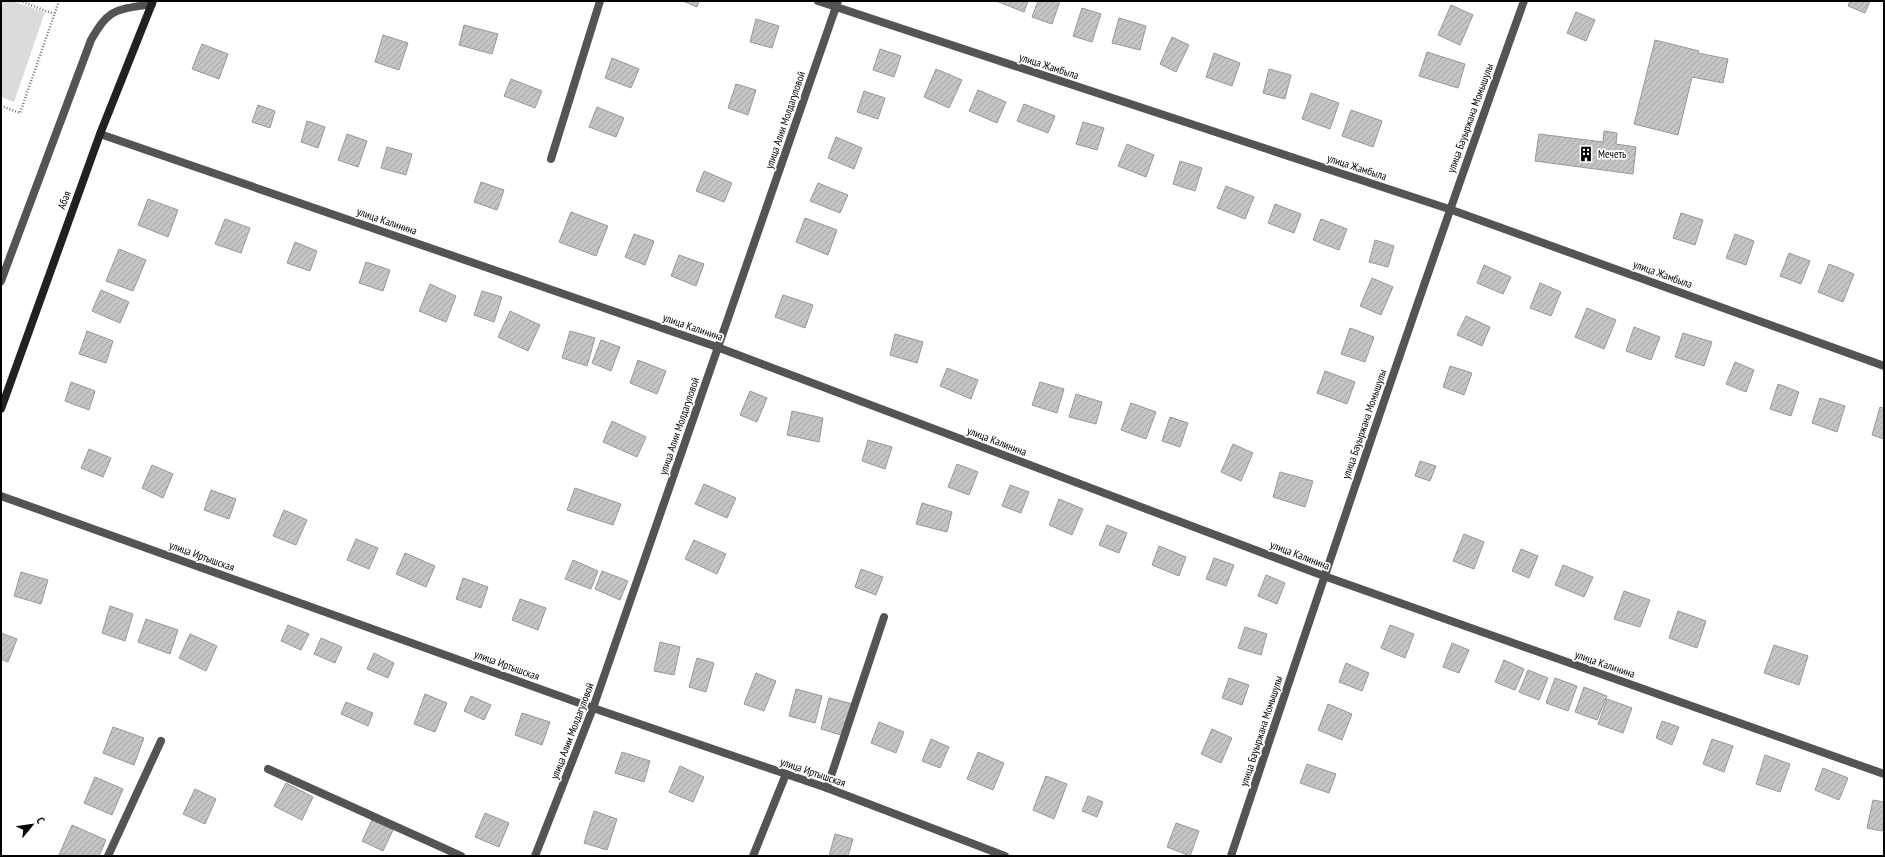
<svg xmlns="http://www.w3.org/2000/svg" width="1885" height="857" font-family="'PT Sans Narrow',sans-serif">
  <defs>
    <pattern id="building-hatch" width="6" height="6" patternUnits="userSpaceOnUse"><rect width="6" height="6" fill="#c4c4c4"/><path d="M-1 1l2-2M0 6l6-6M5 7l2-2" fill="none" stroke="#a7a7a7"/></pattern>
  </defs>
  <rect width="100%" height="100%" fill="#fff"/>
  <!-- green -->
  <polygon fill="#dbdbdb" points="1,1 12,1 45,12 14,102 1,97"/>
  <!-- building -->
  <g fill="url(#building-hatch)" stroke="#989898">
    <polygon points="683,1 699,1 697,7"/>
    <polygon points="996,1 1028,1 1024,12"/>
    <polygon points="1038,1 1060,1 1052,24 1032,17"/>
    <polygon points="1850,1 1870,1 1865,13 1848,6"/>
    <polygon points="1451,5 1473,15 1460,45 1438,35"/>
    <polygon points="1082,8 1101,14 1092,42 1073,36"/>
    <polygon points="1576,12 1595,20 1586,41 1567,33"/>
    <polygon points="1119,18 1146,26 1140,50 1112,43"/>
    <polygon points="756,19 779,26 772,48 750,42"/>
    <polygon points="464,25 498,34 492,54 459,45"/>
    <polygon points="383,35 408,43 399,70 375,62"/>
    <polygon points="1172,37 1189,45 1176,72 1160,64"/>
    <polygon points="1655,40 1699,51 1698,53 1728,59 1723,83 1692,77 1678,135 1634,124"/>
    <polygon points="202,44 228,54 219,79 192,69"/>
    <polygon points="880,49 901,56 894,77 873,70"/>
    <polygon points="1427,52 1465,64 1458,88 1419,76"/>
    <polygon points="1214,53 1240,63 1232,86 1206,77"/>
    <polygon points="612,58 639,69 631,88 605,78"/>
    <polygon points="936,69 962,80 949,108 924,97"/>
    <polygon points="1269,69 1291,75 1285,99 1263,93"/>
    <polygon points="511,79 542,91 535,108 504,96"/>
    <polygon points="736,84 756,90 748,115 728,108"/>
    <polygon points="978,90 1006,102 997,123 969,111"/>
    <polygon points="864,91 885,98 878,119 857,112"/>
    <polygon points="1311,93 1339,103 1330,129 1302,119"/>
    <polygon points="1024,104 1055,116 1048,133 1017,121"/>
    <polygon points="258,105 275,111 270,128 252,122"/>
    <polygon points="597,107 624,118 616,137 589,127"/>
    <polygon points="1351,110 1382,121 1373,147 1342,136"/>
    <polygon points="307,121 325,127 318,148 301,142"/>
    <polygon points="1083,122 1104,128 1097,150 1076,144"/>
    <polygon points="1604,131 1617,133 1616,144 1636,147 1633,174 1535,161 1539,134 1603,142"/>
    <polygon points="347,134 367,141 358,167 338,160"/>
    <polygon points="836,137 862,148 854,169 828,158"/>
    <polygon points="1127,144 1154,155 1146,177 1118,166"/>
    <polygon points="387,147 412,154 406,175 381,168"/>
    <polygon points="1180,161 1202,168 1195,191 1173,184"/>
    <polygon points="704,171 732,183 724,202 696,191"/>
    <polygon points="481,182 504,190 497,210 474,202"/>
    <polygon points="818,183 848,195 840,213 810,201"/>
    <polygon points="1226,186 1254,197 1245,219 1217,208"/>
    <polygon points="148,199 178,210 168,237 138,225"/>
    <polygon points="1275,204 1301,214 1294,233 1268,223"/>
    <polygon points="571,212 608,226 596,256 559,242"/>
    <polygon points="1681,213 1703,220 1695,245 1673,238"/>
    <polygon points="805,218 837,230 828,255 796,242"/>
    <polygon points="225,219 250,228 241,253 215,244"/>
    <polygon points="1321,219 1347,229 1339,250 1313,240"/>
    <polygon points="634,234 654,241 645,265 625,257"/>
    <polygon points="1735,234 1754,241 1746,265 1726,258"/>
    <polygon points="1375,240 1394,246 1388,267 1369,262"/>
    <polygon points="295,242 317,251 310,271 287,263"/>
    <polygon points="119,249 146,260 133,291 106,281"/>
    <polygon points="1789,253 1810,261 1801,284 1780,276"/>
    <polygon points="679,255 704,264 696,286 671,276"/>
    <polygon points="366,262 390,270 383,291 359,283"/>
    <polygon points="1829,264 1854,274 1843,302 1818,292"/>
    <polygon points="1484,265 1511,277 1503,294 1477,283"/>
    <polygon points="1372,278 1393,287 1381,315 1360,306"/>
    <polygon points="1540,283 1561,292 1551,316 1530,308"/>
    <polygon points="430,284 456,296 446,322 419,311"/>
    <polygon points="101,290 129,302 120,323 92,311"/>
    <polygon points="482,291 502,297 494,322 474,315"/>
    <polygon points="783,295 813,305 805,328 775,317"/>
    <polygon points="1587,308 1616,320 1604,349 1575,337"/>
    <polygon points="510,311 540,325 528,351 498,337"/>
    <polygon points="1466,316 1490,327 1482,346 1457,335"/>
    <polygon points="1634,327 1660,337 1651,360 1626,351"/>
    <polygon points="1350,328 1374,337 1365,362 1341,354"/>
    <polygon points="87,331 113,341 106,363 79,354"/>
    <polygon points="570,331 595,338 587,366 562,358"/>
    <polygon points="1683,333 1712,342 1704,366 1675,357"/>
    <polygon points="895,334 923,342 917,363 890,355"/>
    <polygon points="601,340 620,347 611,371 592,363"/>
    <polygon points="638,360 666,371 657,394 630,383"/>
    <polygon points="1735,362 1754,370 1746,392 1726,384"/>
    <polygon points="1450,366 1472,373 1464,395 1443,387"/>
    <polygon points="947,368 978,380 971,399 940,386"/>
    <polygon points="1325,371 1355,382 1347,404 1317,393"/>
    <polygon points="71,382 95,391 89,410 65,401"/>
    <polygon points="1040,382 1064,389 1057,413 1032,405"/>
    <polygon points="1778,384 1799,392 1791,416 1770,409"/>
    <polygon points="750,391 767,398 757,422 740,415"/>
    <polygon points="1076,394 1102,402 1096,424 1069,417"/>
    <polygon points="1820,398 1845,406 1837,432 1812,423"/>
    <polygon points="1131,403 1156,412 1146,439 1121,430"/>
    <polygon points="1880,407 1884,408 1884,439 1872,435"/>
    <polygon points="792,411 823,418 819,442 787,435"/>
    <polygon points="1170,417 1188,423 1180,447 1162,441"/>
    <polygon points="612,421 646,437 637,457 603,442"/>
    <polygon points="868,440 892,447 885,469 862,461"/>
    <polygon points="1233,444 1253,453 1241,481 1221,472"/>
    <polygon points="89,449 111,458 103,477 81,468"/>
    <polygon points="1420,461 1436,466 1430,481 1415,476"/>
    <polygon points="957,464 978,472 969,495 948,487"/>
    <polygon points="152,465 173,474 163,498 142,488"/>
    <polygon points="1280,472 1313,481 1305,507 1273,497"/>
    <polygon points="704,484 736,498 727,518 695,504"/>
    <polygon points="1010,485 1029,492 1021,513 1002,506"/>
    <polygon points="575,488 621,504 613,525 567,510"/>
    <polygon points="211,490 236,499 229,519 204,510"/>
    <polygon points="1059,499 1083,509 1072,535 1049,525"/>
    <polygon points="922,503 952,512 947,532 916,524"/>
    <polygon points="284,510 307,520 296,545 273,536"/>
    <polygon points="1107,525 1127,533 1119,553 1099,545"/>
    <polygon points="1464,534 1484,542 1474,569 1453,561"/>
    <polygon points="356,539 378,548 369,569 347,560"/>
    <polygon points="694,540 726,554 717,574 685,559"/>
    <polygon points="1159,546 1186,557 1179,576 1152,565"/>
    <polygon points="1521,549 1538,556 1529,578 1512,571"/>
    <polygon points="405,553 435,566 426,587 396,574"/>
    <polygon points="1214,558 1234,565 1226,586 1206,579"/>
    <polygon points="573,560 598,571 591,589 565,579"/>
    <polygon points="1563,565 1593,577 1584,597 1555,585"/>
    <polygon points="861,569 883,577 876,595 855,587"/>
    <polygon points="602,571 628,581 620,600 595,589"/>
    <polygon points="21,572 48,580 41,604 14,596"/>
    <polygon points="1266,575 1285,583 1277,604 1258,596"/>
    <polygon points="463,578 488,587 481,608 456,599"/>
    <polygon points="1624,591 1650,600 1640,627 1614,619"/>
    <polygon points="520,599 546,608 538,630 512,620"/>
    <polygon points="110,606 133,614 125,641 102,633"/>
    <polygon points="1678,611 1706,621 1697,648 1669,638"/>
    <polygon points="146,619 178,630 170,654 138,642"/>
    <polygon points="288,625 309,634 301,650 281,641"/>
    <polygon points="1390,625 1414,634 1405,658 1381,648"/>
    <polygon points="1245,627 1267,634 1261,655 1238,648"/>
    <polygon points="1,633 17,639 8,662 1,659"/>
    <polygon points="190,634 217,646 206,671 179,658"/>
    <polygon points="321,638 342,647 335,663 314,654"/>
    <polygon points="660,642 680,647 674,675 654,671"/>
    <polygon points="1452,643 1469,650 1459,673 1443,667"/>
    <polygon points="1774,645 1808,656 1799,685 1764,673"/>
    <polygon points="374,653 394,663 388,678 367,669"/>
    <polygon points="697,658 714,663 706,692 689,687"/>
    <polygon points="1504,660 1524,669 1515,690 1495,682"/>
    <polygon points="1346,663 1369,673 1362,691 1339,682"/>
    <polygon points="1528,670 1548,678 1539,700 1519,692"/>
    <polygon points="756,673 776,681 764,711 744,704"/>
    <polygon points="1229,678 1249,685 1242,705 1222,698"/>
    <polygon points="1555,678 1577,686 1568,711 1546,703"/>
    <polygon points="1584,687 1607,696 1597,720 1575,712"/>
    <polygon points="796,689 822,696 815,723 789,716"/>
    <polygon points="425,694 447,703 435,732 414,724"/>
    <polygon points="471,696 491,705 484,720 464,711"/>
    <polygon points="829,698 853,704 844,736 821,729"/>
    <polygon points="1607,699 1632,708 1623,733 1598,724"/>
    <polygon points="346,702 373,713 368,726 341,714"/>
    <polygon points="1328,704 1352,714 1342,740 1318,730"/>
    <polygon points="522,713 550,722 542,745 515,735"/>
    <polygon points="1662,721 1679,727 1672,745 1656,738"/>
    <polygon points="879,722 904,732 896,753 871,743"/>
    <polygon points="113,727 144,738 134,765 103,753"/>
    <polygon points="1212,729 1232,738 1221,763 1201,754"/>
    <polygon points="931,739 949,747 940,768 922,761"/>
    <polygon points="1712,739 1733,746 1724,772 1703,764"/>
    <polygon points="622,752 650,761 644,782 615,773"/>
    <polygon points="978,752 1004,763 993,790 967,779"/>
    <polygon points="1765,755 1790,764 1780,792 1756,784"/>
    <polygon points="1307,764 1336,774 1329,793 1300,783"/>
    <polygon points="680,766 704,777 693,802 669,792"/>
    <polygon points="1823,768 1848,778 1839,800 1815,790"/>
    <polygon points="1046,776 1067,784 1054,819 1033,810"/>
    <polygon points="95,777 123,789 112,815 84,803"/>
    <polygon points="286,783 313,797 302,820 274,806"/>
    <polygon points="195,789 216,799 205,824 183,814"/>
    <polygon points="1088,796 1103,802 1097,817 1082,811"/>
    <polygon points="1873,800 1884,802 1884,820 1882,831 1867,828"/>
    <polygon points="594,811 617,819 607,850 584,843"/>
    <polygon points="485,813 509,823 499,847 475,837"/>
    <polygon points="372,820 393,830 383,851 362,841"/>
    <polygon points="1176,823 1199,831 1190,856 1167,847"/>
    <polygon points="72,825 106,840 99,856 59,855"/>
    <polygon points="835,834 853,839 848,856 829,856"/>
  </g>
  <g fill="none" stroke-linecap="round" stroke-linejoin="round">
    <!-- path -->
    <g stroke="#767676" stroke-width="2.5" stroke-dasharray="1 2" stroke-linecap="butt">
      <polyline points="20,1 54,14"/>
      <polyline points="1,106 20,113 59,1"/>
    </g>
    <!-- lane -->
    <g stroke="#545454" stroke-width="8">
      <polyline points="551,159 600,1"/>
      <path d="M 1,281 L 91,40 C 109,7 117,10 152,4"/>
      <polyline points="268,769 461,856"/>
      <polyline points="827,788 884,617"/>
      <polyline points="108,856 161,741"/>
      <polyline points="753,856 786,774"/>
    </g>
    <!-- street -->
    <g stroke="#545454" stroke-width="8">
      <polyline points="818,1 1449,209 1884,366"/>
      <polyline points="100,134 717,347 1324,576 1884,774"/>
      <polyline points="1,496 593,708 827,788 1005,856"/>
      <polyline points="535,856 593,708 838,1"/>
      <path d="M 1231,856 C 1326,570 1422,285 1524,1"/>
    </g>
    <!-- secondary -->
    <polyline stroke="#212121" stroke-width="8" points="1,409 100,134 153,1"/>
  </g>
  <!-- icons -->
  <defs>
    <symbol id="building-bare" viewBox="-9 -9 18 18"><path d="M-4-6H4V6H1V3H-1V6H-4ZM-2.5-4.3h1.7v1.8h-1.7ZM.8-4.3h1.7v1.8H.8ZM-2.5-1h1.7V.8h-1.7ZM.8-1h1.7V.8H.8Z" fill="#000" stroke="#fff" stroke-width="2.5" paint-order="stroke"/></symbol>
  </defs>
  <g fill-rule="evenodd">
    <use href="#building-bare" x="1575" y="143" width="22" height="22"/>
  </g>
  <g text-anchor="middle" dominant-baseline="central" stroke-width="3.5" stroke-linejoin="round" paint-order="stroke">
    <!-- street labels -->
    <g font-size="11" fill="#000" stroke="#fff">
      <text transform="translate(1049 66) rotate(18)">улица Жамбыла</text>
      <text transform="translate(1470 118) rotate(-70)">улица Бауыржана Момышулы</text>
      <text transform="translate(785 120) rotate(-71)">улица Алии Молдагуловой</text>
      <text transform="translate(1357 167) rotate(18)">улица Жамбыла</text>
      <text transform="translate(64 200) rotate(-70)">Абая</text>
      <text transform="translate(387 221) rotate(19)">улица Калинина</text>
      <text transform="translate(1663 274) rotate(20)">улица Жамбыла</text>
      <text transform="translate(693 327) rotate(19)">улица Калинина</text>
      <text transform="translate(1364 424) rotate(-71)">улица Бауыржана Момышулы</text>
      <text transform="translate(679 426) rotate(-71)">улица Алии Молдагуловой</text>
      <text transform="translate(997 441) rotate(21)">улица Калинина</text>
      <text transform="translate(1300 555) rotate(21)">улица Калинина</text>
      <text transform="translate(202 556) rotate(20)">улица Иртышская</text>
      <text transform="translate(1605 664) rotate(19)">улица Калинина</text>
      <text transform="translate(507 665) rotate(20)">улица Иртышская</text>
      <text transform="translate(572 731) rotate(-69)">улица Алии Молдагуловой</text>
      <text transform="translate(1261 731) rotate(-72)">улица Бауыржана Момышулы</text>
      <text transform="translate(813 772) rotate(19)">улица Иртышская</text>
    </g>
    <!-- poi labels -->
    <g font-size="11" fill="#000" stroke="#fff" text-anchor="start">
      <text x="1598" y="154">Мечеть</text>
    </g>
  </g>
  <!-- border -->
  <rect width="1885" height="857" fill="none" stroke="#000000" stroke-width="4"/>
  <!-- north arrow -->
  <g transform="translate(32 825) rotate(61)" stroke="#ffffff" stroke-width="3" paint-order="stroke">
  <path d="M0-3L7 15L0 10L-7 15Z" fill="#000000"/>
  <text y="-6" font-size="11" font-weight="bold" text-anchor="middle" fill="#000000">С</text>
  </g>
</svg>
